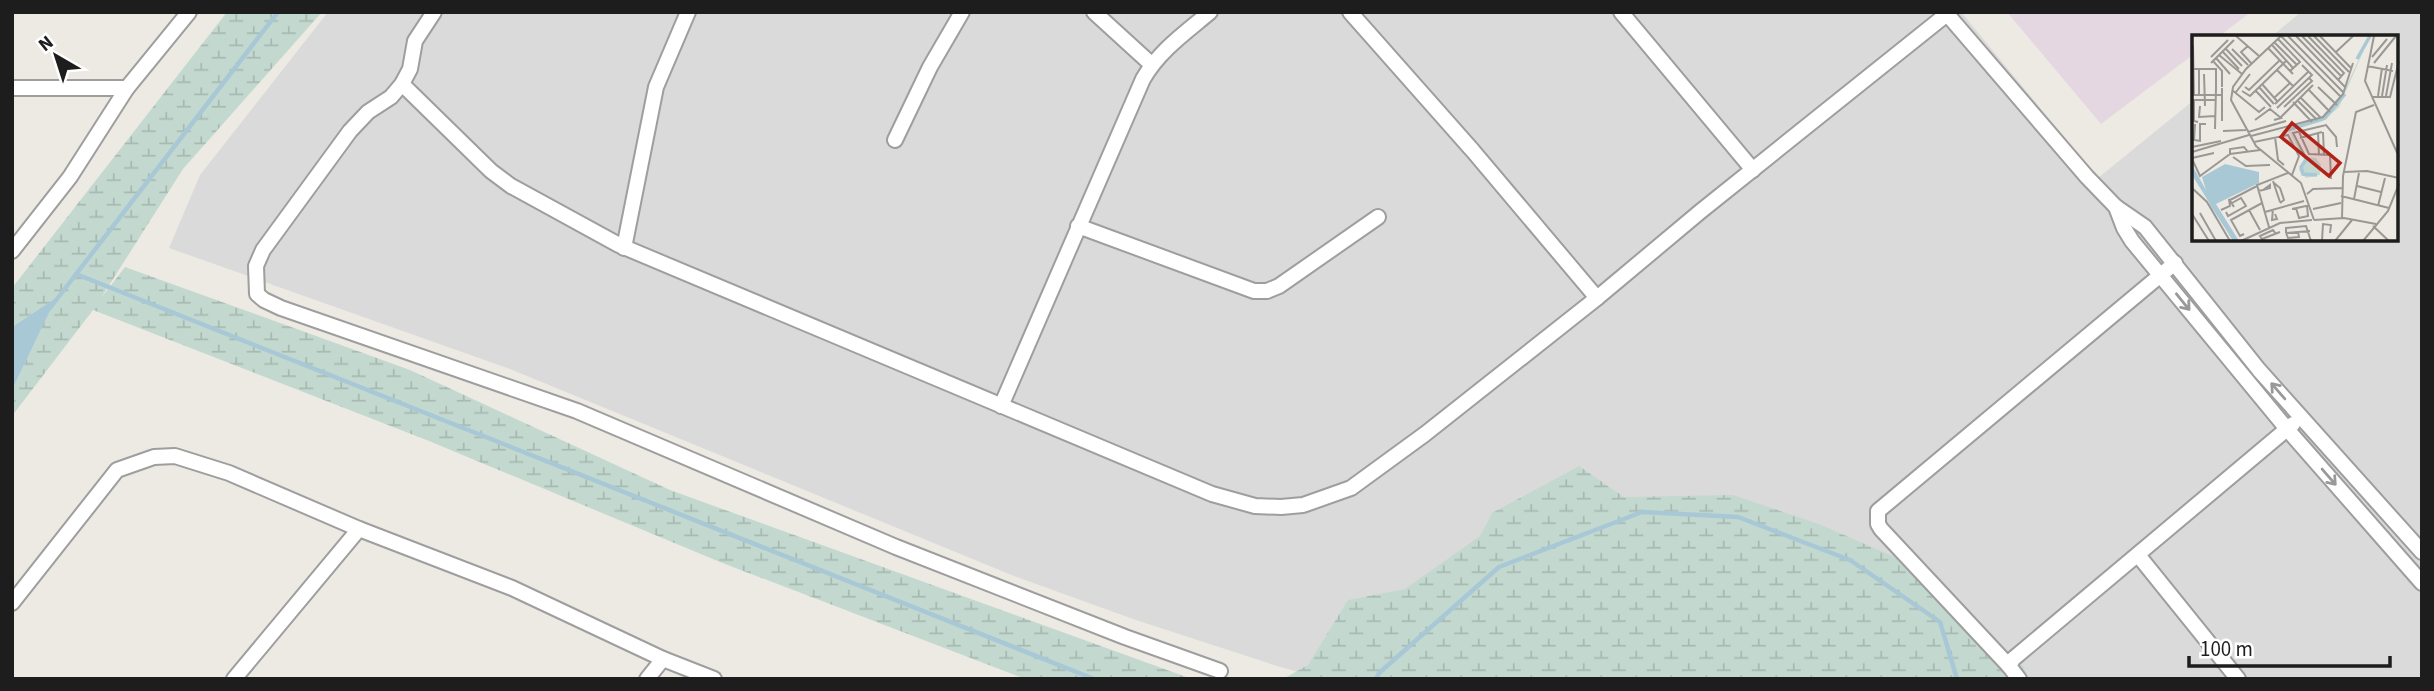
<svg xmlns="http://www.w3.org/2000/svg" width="2434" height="691" font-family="'Source Sans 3',sans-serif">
  <defs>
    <pattern id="wetland-marsh" width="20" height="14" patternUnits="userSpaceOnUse" patternTransform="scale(1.75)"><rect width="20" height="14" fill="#c3d9d0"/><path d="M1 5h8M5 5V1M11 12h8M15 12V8" fill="none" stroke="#a7bab2"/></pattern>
  </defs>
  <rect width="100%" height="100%" fill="#edeae4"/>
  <!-- residential -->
  <polygon fill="#dbdada" points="328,12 1961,12 2098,178 2194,100 2194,240 2397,240 2397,37 2271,37 2301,12 2422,12 2422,679 1322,679 1274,665 1136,620 1014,576 510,369 169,248 200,175"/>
  <!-- industrial -->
  <polygon fill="#e5d7e1" points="2007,12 2251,12 2218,37 2194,37 2194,54 2101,124"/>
  <!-- wetland -->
  <g fill="url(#wetland-marsh)">
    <polygon points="227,12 322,12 183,169 101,298 125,267 410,370 670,490 1192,679 1025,679 720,562 429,441 93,310 12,416 12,390 55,299 12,327 12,288"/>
    <polygon points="1579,466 1624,497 1733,495 1819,524 1897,558 2023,666 2028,679 1283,679 1308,665 1348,600 1405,589 1480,536 1492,513"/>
  </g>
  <!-- water -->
  <polygon fill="#a9c8d5" points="56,298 12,390 12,327"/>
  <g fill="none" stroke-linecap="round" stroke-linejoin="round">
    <!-- stream -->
    <g stroke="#a9c8d5" stroke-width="4.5">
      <polyline points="76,274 1094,679"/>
      <polyline points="50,308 278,12"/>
      <polyline points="1376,679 1379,673 1499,567 1642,512 1738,517 1850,560 1940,622 1957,679"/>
    </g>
    <defs>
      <g id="minor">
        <polyline points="434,12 415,41 410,69 402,84 391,97 368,112 350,131 263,250 256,266 257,294 264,300 281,308 577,411 896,547 1125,637 1220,671"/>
        <polyline points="1094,12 1151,64"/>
        <polyline points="1350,12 1473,151 1597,298"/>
        <polyline points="1621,12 1753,170"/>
        <polyline points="402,84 491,171 511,186 619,245 1212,494 1255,506 1281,507 1303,505 1351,488 1425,434 1597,298 1701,211 1947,14 2087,177 2116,207 2145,227 2259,370 2422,552"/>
        <polyline points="12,88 127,88"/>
        <polyline points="895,140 930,67 962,12"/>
        <polyline points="2116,207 2124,228 2132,241 2287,429 2422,583"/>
        <polyline points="1078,226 1254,291 1267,291 1279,286 1378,217"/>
        <polyline points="624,248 656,87 688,12"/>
        <polyline points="12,251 70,177 127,88 189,12"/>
        <path d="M 1001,406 L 1143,79 C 1159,51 1185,33 1210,12"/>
        <polyline points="2138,555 2238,679"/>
        <polyline points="12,603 117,470 154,457 175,456 229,473 359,529 512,588 663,659 714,679"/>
        <polyline points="2009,666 1881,529 1878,524 1878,511 2175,263"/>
        <polyline points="234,679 359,529"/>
        <polyline points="647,679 663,659"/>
        <polyline points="2019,679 2009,666 2013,659 2293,424"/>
      </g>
    </defs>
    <!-- minor casing -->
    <use href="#minor" stroke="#9e9e9e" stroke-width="18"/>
    <!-- minor -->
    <use href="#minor" stroke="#fff" stroke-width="14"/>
  </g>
  <!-- one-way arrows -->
  <defs><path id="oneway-shaft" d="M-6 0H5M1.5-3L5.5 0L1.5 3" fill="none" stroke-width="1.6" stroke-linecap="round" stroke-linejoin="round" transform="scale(1.75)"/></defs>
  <g stroke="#999">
    <use href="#oneway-shaft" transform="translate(2183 302) rotate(51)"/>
    <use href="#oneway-shaft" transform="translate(2278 391) rotate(-131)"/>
    <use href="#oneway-shaft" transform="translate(2329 477) rotate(49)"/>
  </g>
  <!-- overview -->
  <g transform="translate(2192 35)">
    <rect width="206" height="206" fill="#edeae4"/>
    <path d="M 178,1 L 147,72 L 131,86 L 98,96 L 113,122 L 124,123 L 129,130 L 128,140 L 114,143 L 107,135 L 112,124 L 97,96 L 84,97 L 123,87 L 144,73 Z" fill="#c3d9d0"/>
    <path d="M 33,129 L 67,137 L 67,148 L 24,169 L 47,206 L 41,206 L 0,140 L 0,130 L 14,155 L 10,142 Z" fill="#a9c8d5"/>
    <path fill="none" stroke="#a9c8d5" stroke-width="3.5" d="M 165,24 L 178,1M 95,95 L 133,83 L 153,59M 114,125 L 109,132 L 111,139 L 125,140M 19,168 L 44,206"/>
    <path fill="none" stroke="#9a9894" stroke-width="2" d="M 44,1 L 67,21M 89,1 L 149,62M 89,1 L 54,34 L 41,52 L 39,65 L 64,111 L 109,148 L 122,185M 96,1 L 151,57M 104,1 L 153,52M 110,1 L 149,41M 116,1 L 152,38 L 146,45M 122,1 L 157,37M 128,1 L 159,33M 182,1 L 173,46 L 207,122M 86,4 L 108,27 L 98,36M 82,7 L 105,30M 80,10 L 101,33M 1,11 L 2,60 L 29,60M 56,11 L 49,17 L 59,28M 76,13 L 101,39M 34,14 L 50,31M 40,14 L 56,30M 31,17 L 47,34M 144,17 L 161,1M 27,20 L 50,39M 19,22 L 36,5M 180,22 L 195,4M 24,23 L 38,39M 21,26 L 30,36 L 30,52M 19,28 L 42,5M 182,28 L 204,1M 175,31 L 201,36M 2,34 L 24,34 L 24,53M 7,34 L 7,60M 85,35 L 101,51M 12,39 L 13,71M 70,49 L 85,66M 53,52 L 57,55 L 88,25M 67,52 L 82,69M 126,52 L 145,70M 30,53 L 30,86M 40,55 L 67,77 L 73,72M 63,55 L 79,72M 117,55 L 138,77M 50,56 L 58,61 L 94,26M 44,57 L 58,39M 186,61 L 190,33M 190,61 L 195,30M 194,61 L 200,28M 180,62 L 198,62 L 207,26M 82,63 L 98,48M 109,63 L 129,83M 0,65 L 24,65M 2,65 L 2,86 L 6,87M 106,66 L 125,85M 101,67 L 120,87M 83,69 L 117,36M 8,71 L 7,82 L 23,81M 92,72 L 120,46 L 117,43M 85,73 L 120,40 L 110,30M 89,82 L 121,50M 63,85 L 78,74 L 89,83 L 82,85M 3,89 L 2,105 L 9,106M 23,94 L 24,53M 31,96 L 54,95M 56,97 L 94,86M 107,97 L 117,119 L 138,120 L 139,144M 126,97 L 127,120M 131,97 L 132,120M 59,101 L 131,82 L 151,59 L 161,28M 83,102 L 86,125 L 92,130M 108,103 L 130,97M 8,106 L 8,89 L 14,89M 62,107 L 96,100 L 107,121 L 100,140M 0,112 L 29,106M 0,117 L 57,100M 38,119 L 68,115M 113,121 L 101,98 L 134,90 L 144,102 L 145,112M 41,122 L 54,131 L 78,130M 0,123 L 22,118M 0,124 L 8,141 L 38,119 L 38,114 L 52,112 L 56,117M 152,137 L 175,136 L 207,143M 81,146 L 88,167M 82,148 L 88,153 L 92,165 L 88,168M 165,151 L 189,157M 0,153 L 15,167 L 38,206M 66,156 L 71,155 L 78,153 L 78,150 L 71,155M 115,159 L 121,154 L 150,153M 149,161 L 197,173M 162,164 L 167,138M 38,165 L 65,151M 186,171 L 193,143M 81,174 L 80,185 L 85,184 L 83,179M 100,174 L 114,171 L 115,171 L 116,181 L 107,183 L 104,173M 121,174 L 149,168M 29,175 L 38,171 L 37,164 L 42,172M 57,175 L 68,195M 34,177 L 36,181 L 54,171 L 49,163 L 40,168M 73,177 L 112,166M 8,178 L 24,206M 0,179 L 17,206M 150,184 L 151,141 L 164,77 L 182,70M 122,185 L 152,183 L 184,189M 181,191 L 197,206M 77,192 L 65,150 L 96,138M 94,198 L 94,193 L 114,191 L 119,206M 94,198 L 118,196M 94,198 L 96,203 L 107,202 L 106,197M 52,199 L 48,201 L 39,185 L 70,168M 84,199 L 81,195 L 68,201 L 70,204 L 88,197M 49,206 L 88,188 L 120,185M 130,206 L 131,189 L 139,190 L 138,198M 143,206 L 160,185M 171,206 L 196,176 L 207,149"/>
    <path fill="#b12318" fill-opacity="0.15" stroke="#b12318" stroke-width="3.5" d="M 100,88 L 148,128 L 137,141 L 89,102 Z"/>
    <rect width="206" height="206" fill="none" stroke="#1d1d1d" stroke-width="3.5"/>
  </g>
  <!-- border -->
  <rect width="2434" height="691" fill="none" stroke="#1d1d1d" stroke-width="28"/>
  <!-- north arrow -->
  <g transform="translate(56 56) rotate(321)" stroke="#ffffff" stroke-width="5" paint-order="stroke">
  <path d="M0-5L12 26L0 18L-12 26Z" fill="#1d1d1d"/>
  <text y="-10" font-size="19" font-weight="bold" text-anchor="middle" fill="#1d1d1d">N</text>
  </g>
  <!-- scale -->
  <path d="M2189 656v10h201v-10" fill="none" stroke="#1d1d1d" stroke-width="3.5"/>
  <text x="2200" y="656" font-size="21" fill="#1d1d1d" stroke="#ffffff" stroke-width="5" paint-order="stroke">100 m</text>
</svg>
